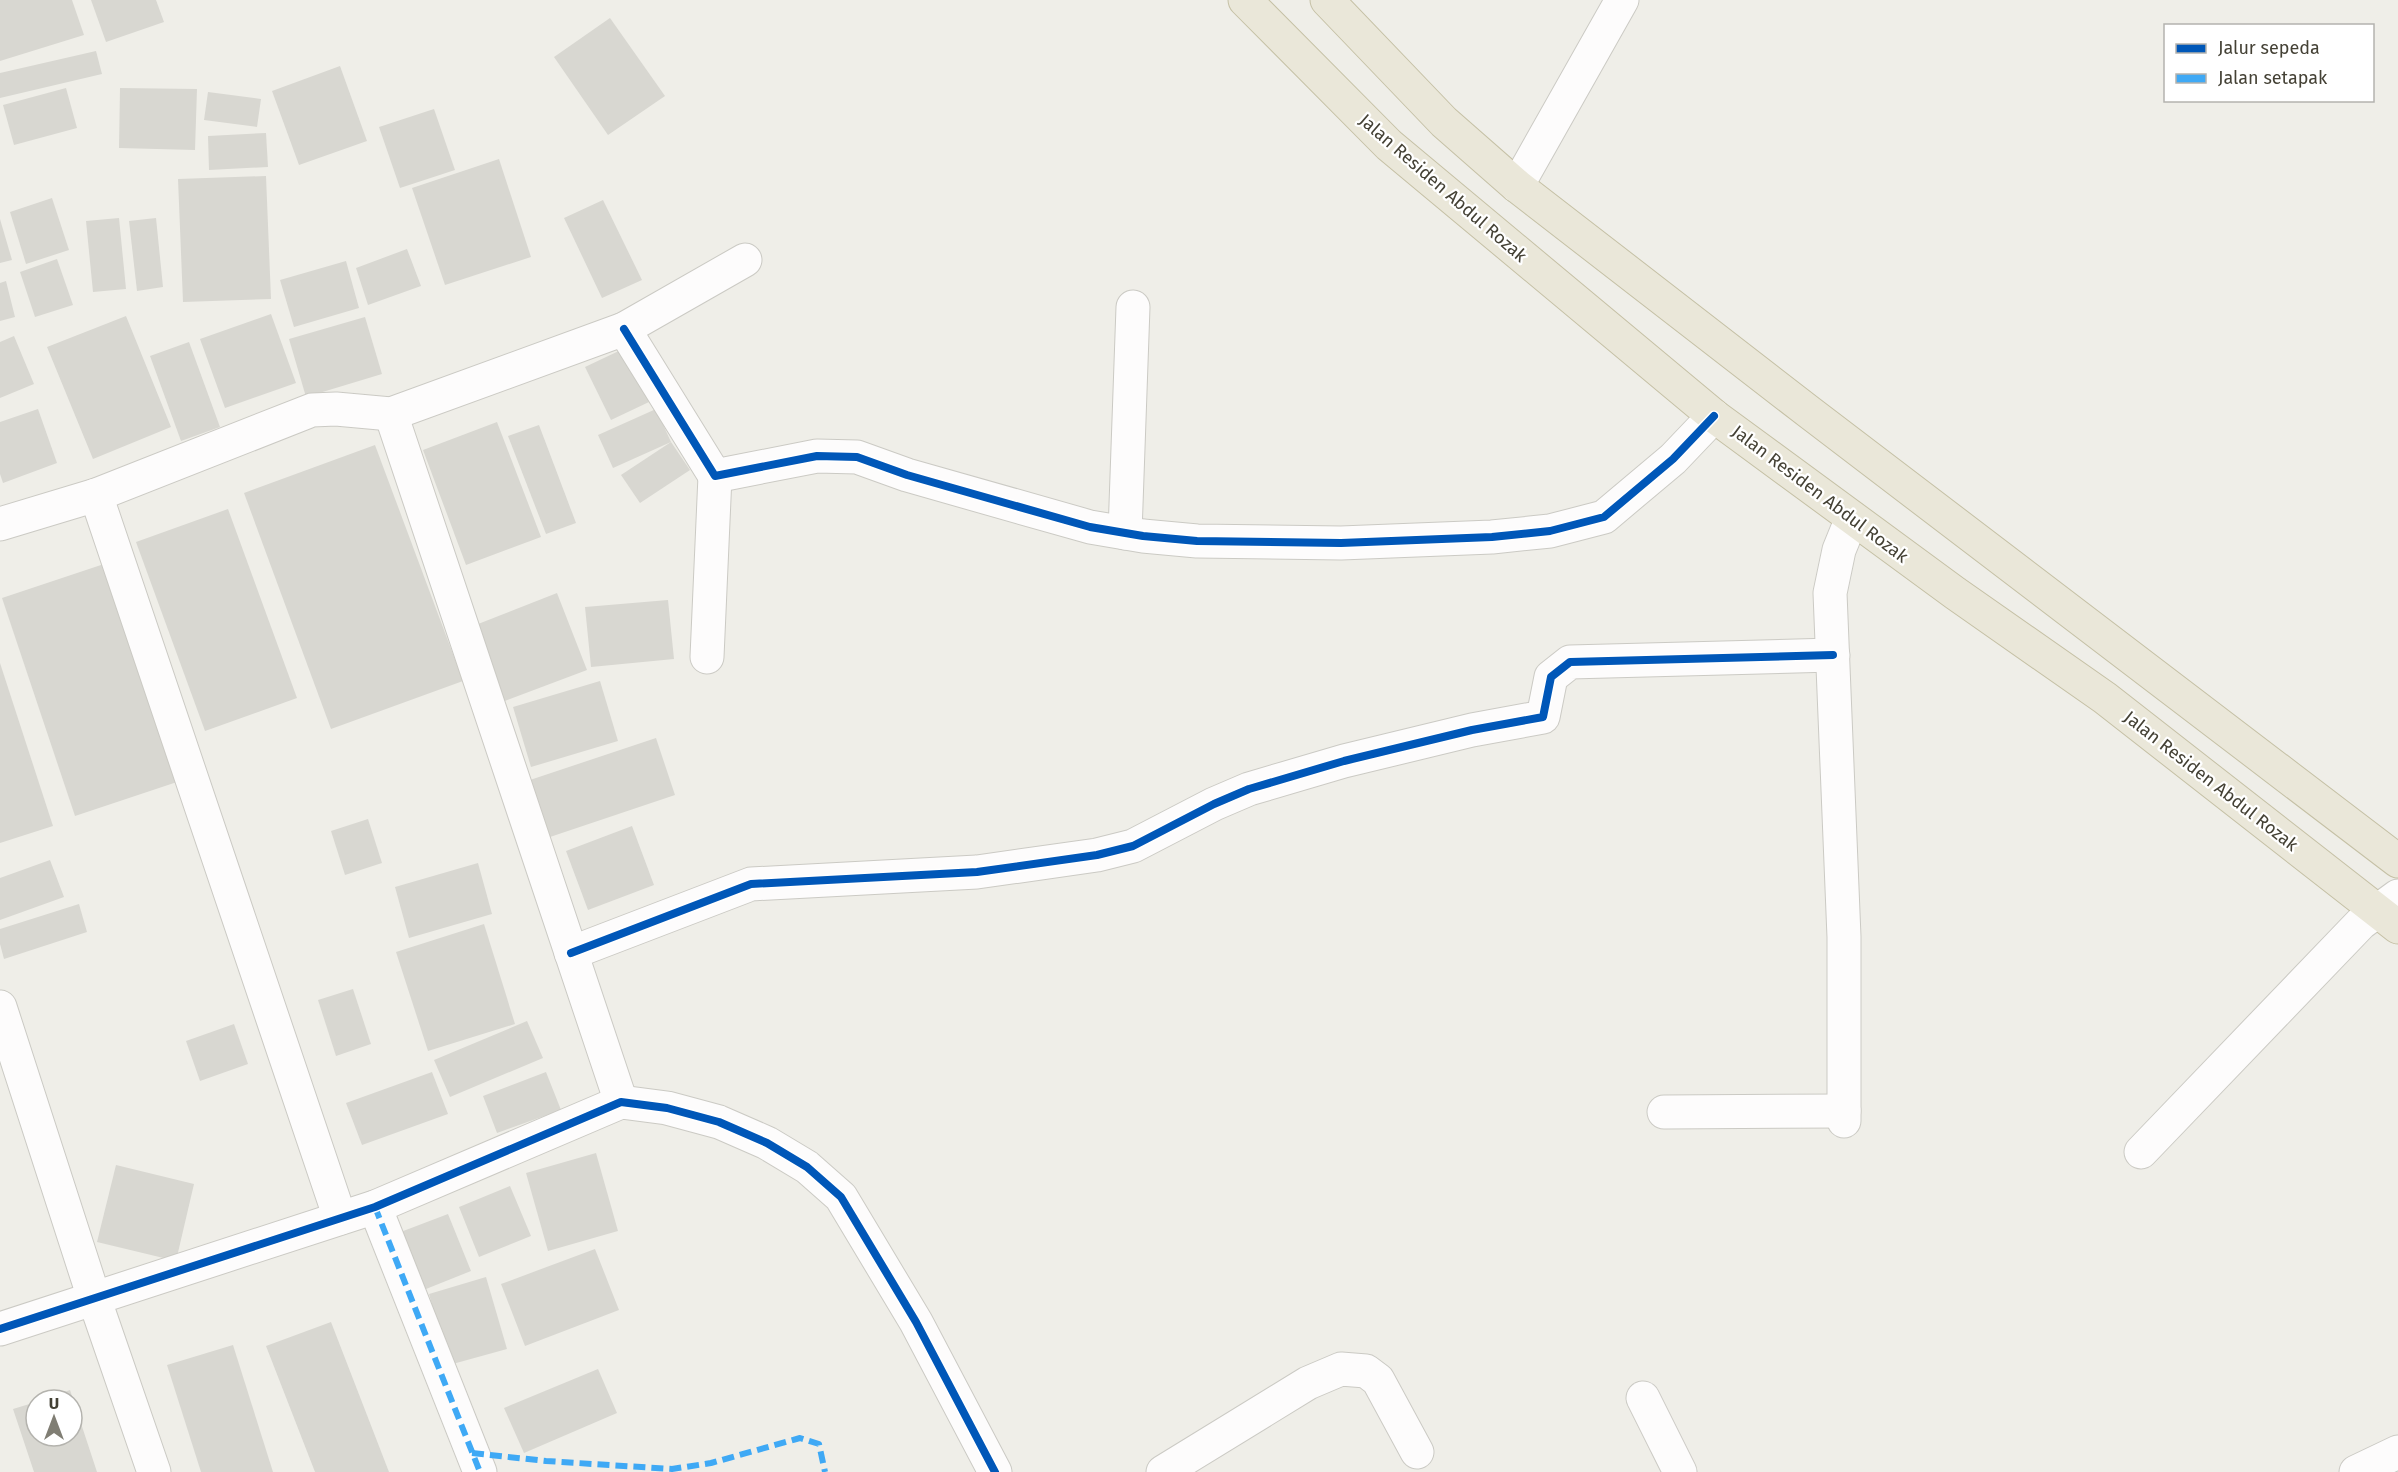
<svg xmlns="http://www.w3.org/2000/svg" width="2398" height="1472" font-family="'Fira Sans',sans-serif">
  <rect width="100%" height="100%" fill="#efeee8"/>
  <!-- building -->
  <g fill="#d8d7d1">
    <polygon points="0,0 72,0 84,35 0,61"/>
    <polygon points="91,0 156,0 164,22 106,42"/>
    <polygon points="610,18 665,96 608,135 554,57"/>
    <polygon points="96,51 102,74 0,98 0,73"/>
    <polygon points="340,66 367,141 299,165 272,91"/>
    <polygon points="66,88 77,128 14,145 3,105"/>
    <polygon points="120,88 197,89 195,150 119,148"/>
    <polygon points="208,92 261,99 257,127 204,120"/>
    <polygon points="434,109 455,170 400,188 379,127"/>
    <polygon points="266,133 268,167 209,170 208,136"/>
    <polygon points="499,159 531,257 445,285 412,188"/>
    <polygon points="266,176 271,299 183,302 178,179"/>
    <polygon points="52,198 69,250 26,264 10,212"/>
    <polygon points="603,200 642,280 602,298 564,218"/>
    <polygon points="119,218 126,289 93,292 86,221"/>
    <polygon points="156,218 163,287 137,291 129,221"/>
    <polygon points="0,219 12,260 0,263"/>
    <polygon points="407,249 421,286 368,305 356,268"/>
    <polygon points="57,259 73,305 35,317 20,272"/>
    <polygon points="346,261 359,308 294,327 280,280"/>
    <polygon points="6,281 15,317 0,321 0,283"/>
    <polygon points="271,314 296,383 225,408 200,339"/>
    <polygon points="126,316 171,427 93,459 47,347"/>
    <polygon points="365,317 382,374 306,397 289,339"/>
    <polygon points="14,336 34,384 0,398 0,342"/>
    <polygon points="189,342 220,427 181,441 150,356"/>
    <polygon points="623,349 649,402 611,420 585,367"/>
    <polygon points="38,409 57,463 3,483 0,474 0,422"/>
    <polygon points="656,409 671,442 613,468 598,435"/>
    <polygon points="497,422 541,537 466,565 423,450"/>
    <polygon points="539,425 576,523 546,534 508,436"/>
    <polygon points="671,442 690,470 640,503 621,475"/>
    <polygon points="375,445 463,681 331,729 244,493"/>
    <polygon points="228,509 297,698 205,731 136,542"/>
    <polygon points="107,563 180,781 75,816 2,598"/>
    <polygon points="557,593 587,670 502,702 473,626"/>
    <polygon points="668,600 674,659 591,667 585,607"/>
    <polygon points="0,663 53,826 0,843"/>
    <polygon points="600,681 618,741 531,767 513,707"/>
    <polygon points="656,738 675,795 550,837 530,780"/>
    <polygon points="368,819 382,863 345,875 331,831"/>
    <polygon points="632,826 654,885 588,910 566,851"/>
    <polygon points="50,860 64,897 0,920 0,878"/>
    <polygon points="478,863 492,914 409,938 395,887"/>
    <polygon points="79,904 87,932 4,959 0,944 0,929"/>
    <polygon points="484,924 515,1024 428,1051 396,952"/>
    <polygon points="353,989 371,1044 336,1056 318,1000"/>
    <polygon points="527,1021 543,1058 450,1097 434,1060"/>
    <polygon points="234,1024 248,1064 200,1081 186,1041"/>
    <polygon points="432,1072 448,1114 362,1145 346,1103"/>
    <polygon points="546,1072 561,1110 497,1133 483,1096"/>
    <polygon points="596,1153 618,1231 548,1251 526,1173"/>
    <polygon points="116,1165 194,1184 176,1261 97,1242"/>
    <polygon points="510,1186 531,1236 479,1257 459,1207"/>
    <polygon points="448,1214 471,1271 421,1291 398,1233"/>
    <polygon points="595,1249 619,1310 525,1346 501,1284"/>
    <polygon points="486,1277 507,1349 449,1365 429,1294"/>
    <polygon points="331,1322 389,1472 315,1472 266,1346"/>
    <polygon points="233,1345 273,1472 201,1472 167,1365"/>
    <polygon points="598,1369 617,1413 524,1453 504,1408"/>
    <polygon points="70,1390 97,1472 34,1472 13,1409 36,1402 36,1436 72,1436 72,1400 42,1400"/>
  </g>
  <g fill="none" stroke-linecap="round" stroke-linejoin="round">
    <defs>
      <g id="minor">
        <polyline points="1517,186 1622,0"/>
        <polyline points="624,329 715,476 817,456 857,457 907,475 1090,527 1143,536 1197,541 1341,543 1492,537 1550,531 1604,517 1673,459 1714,416"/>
        <polyline points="391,414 621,1102"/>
        <polyline points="96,495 340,1218"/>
        <polyline points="0,524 96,495 312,410 336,409 391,414 624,329 745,260"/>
        <polyline points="1125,533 1133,307"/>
        <polyline points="707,657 715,476"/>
        <polyline points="571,953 751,884 977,872 1097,855 1133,846 1214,804 1249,789 1344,761 1472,730 1543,717 1551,677 1570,662 1833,655"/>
        <polyline points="0,1007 94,1298 154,1472"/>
        <polyline points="1664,1112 1844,1111"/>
        <polyline points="1844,1121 1844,937 1830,593 1839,550 1852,518"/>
        <polyline points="2141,1152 2361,923 2398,896"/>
        <polyline points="375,1207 480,1472"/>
        <polyline points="0,1329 375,1207 621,1102 667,1108 719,1122 767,1143 807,1167 841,1197 916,1322 995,1472"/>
        <polyline points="1643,1398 1680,1472"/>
        <polyline points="1163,1472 1308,1383 1341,1369 1366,1371 1378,1380 1417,1452"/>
        <polyline points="2356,1472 2398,1452"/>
      </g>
      <g id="highway">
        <polyline points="1245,0 1389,145 1714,416 1955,593 2105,698 2398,927"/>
        <polyline points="1327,0 1444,122 1517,186 1809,412 2398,861"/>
      </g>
    </defs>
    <!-- minor casing -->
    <use href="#minor" stroke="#cbcac4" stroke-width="35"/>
    <!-- highway casing -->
    <use href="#highway" stroke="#c5c0a5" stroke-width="35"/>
    <!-- minor -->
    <use href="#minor" stroke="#fdfcfc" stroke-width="33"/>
    <!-- highway -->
    <use href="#highway" stroke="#eae7d9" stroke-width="33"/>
    <!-- quiet -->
    <g stroke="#3fa9f5" stroke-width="6" stroke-dasharray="12 6" stroke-linecap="butt">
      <polyline points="375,1207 480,1472"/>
      <polyline points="472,1453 546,1461 672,1469 711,1463 800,1438 819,1444 825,1472"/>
    </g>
    <defs>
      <g id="cycleway">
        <polyline points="624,329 715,476 817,456 857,457 907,475 1090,527 1143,536 1197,541 1341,543 1492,537 1550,531 1604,517 1673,459 1714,416"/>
        <polyline points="571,953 751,884 977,872 1097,855 1133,846 1214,804 1249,789 1344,761 1472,730 1543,717 1551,677 1570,662 1833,655"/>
        <polyline points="0,1329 375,1207 621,1102 667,1108 719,1122 767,1143 807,1167 841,1197 916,1322 995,1472"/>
      </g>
    </defs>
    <!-- cycleway casing -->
    <use href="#cycleway" stroke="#fff" stroke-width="11"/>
    <!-- cycleway -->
    <use href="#cycleway" stroke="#0057b8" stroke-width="8"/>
  </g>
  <g text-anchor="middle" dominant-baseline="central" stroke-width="4.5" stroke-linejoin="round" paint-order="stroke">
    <!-- street labels -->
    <g font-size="18" fill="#444135" stroke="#fff">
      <text transform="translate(1443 188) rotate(41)">Jalan Residen Abdul Rozak</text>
      <text transform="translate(1820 494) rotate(37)">Jalan Residen Abdul Rozak</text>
      <text transform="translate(2211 781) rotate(38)">Jalan Residen Abdul Rozak</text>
    </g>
  </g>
  <!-- legend -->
  <rect x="2164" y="24" width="210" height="78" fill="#ffffff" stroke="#b4b3ae" stroke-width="1.5"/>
  <rect x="2176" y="44" width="30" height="9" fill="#0057b8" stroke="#b4b3ae" stroke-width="1.5"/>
  <text x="2218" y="54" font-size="18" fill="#444135">Jalur sepeda</text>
  <rect x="2176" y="74" width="30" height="9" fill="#3fa9f5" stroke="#b4b3ae" stroke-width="1.5"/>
  <text x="2218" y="84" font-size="18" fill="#444135">Jalan setapak</text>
  <!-- north arrow -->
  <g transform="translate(54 1418)"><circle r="28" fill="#ffffff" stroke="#b4b3ae" stroke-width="1.5"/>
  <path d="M0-4.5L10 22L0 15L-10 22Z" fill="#807e74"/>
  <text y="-9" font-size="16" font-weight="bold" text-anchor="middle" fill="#444135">U</text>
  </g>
</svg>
